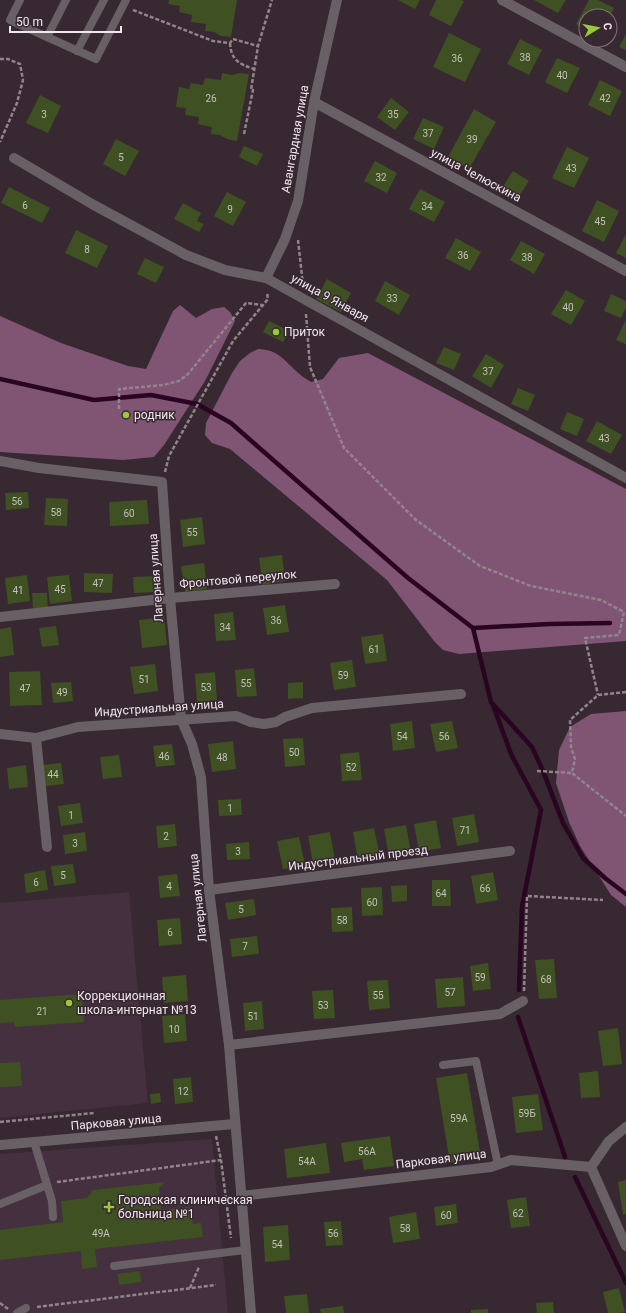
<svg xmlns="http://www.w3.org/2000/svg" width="626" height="1313" font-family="Roboto,sans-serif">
  <rect width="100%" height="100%" fill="#372832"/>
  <!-- built -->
  <g fill="#44303e">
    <polygon points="129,892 148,1103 0,1118 0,903"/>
    <polygon points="212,1139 228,1313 0,1313 0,1154"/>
  </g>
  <!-- forest -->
  <g fill="#805573">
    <polygon points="180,305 196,318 212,309 224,307 230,312 235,321 205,381 164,445 154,457 123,460 0,452 0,316 61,343 128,366 146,369 173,311"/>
    <path d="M 258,349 C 278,350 282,358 296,371 C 300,375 306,379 311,382 L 323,379 L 339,358 L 368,353 L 626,489 L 626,641 L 459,654 L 443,650 L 434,641 L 387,580 L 230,449 L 212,443 L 205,435 L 206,423 L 232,373 L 240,361 L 250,353 Z"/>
    <polygon points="626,711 626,907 611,895 580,846 569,822 556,783 559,750 570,727 591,714"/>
  </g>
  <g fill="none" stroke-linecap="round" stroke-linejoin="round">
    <!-- stream -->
    <g stroke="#290521" stroke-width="4.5">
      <polyline points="0,379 94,400 151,395 197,404 231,423 408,578 473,628 491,702 532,747 543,771 563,823 583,858 605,878 626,894"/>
      <polyline points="473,628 549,624 610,623"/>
      <polyline points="493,705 511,754 541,810 522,907 519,990"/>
      <polyline points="518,1017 565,1157"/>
      <polyline points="575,1177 626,1283"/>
    </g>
  </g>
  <!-- building -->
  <g fill="#3f5022">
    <polygon points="169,0 237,0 231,37 221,36 214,32 205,31 206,24 191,22 192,15 179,12 180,6 168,4"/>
    <polygon points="398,0 420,0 415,9"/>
    <polygon points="436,0 461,0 464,1 451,26 429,15"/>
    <polygon points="534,0 566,0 558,13"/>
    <polygon points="589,0 598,0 614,8 610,16 586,16 586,29 576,24"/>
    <polygon points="449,33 481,49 465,82 433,67"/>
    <polygon points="626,34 626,50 619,47"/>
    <polygon points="520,39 542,50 529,75 507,64"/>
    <polygon points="557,58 580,68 567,93 545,82"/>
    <polygon points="222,73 232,75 239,73 249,74 237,141 227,139 220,135 211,134 212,127 198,124 199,117 185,115 186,108 176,107 179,87 189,89 191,83 203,85 205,78 221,80"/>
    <polygon points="600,80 622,91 610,116 588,105"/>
    <polygon points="40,95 61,106 48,133 26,123"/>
    <polygon points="391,98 409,112 395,130 377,117"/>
    <polygon points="474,109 496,122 469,169 448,157"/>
    <polygon points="423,118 444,127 434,149 413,139"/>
    <polygon points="116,139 139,151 125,176 103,164"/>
    <polygon points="244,146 263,154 257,166 239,157"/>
    <polygon points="567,147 589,158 574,188 552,178"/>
    <polygon points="375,161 397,173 387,193 364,181"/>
    <polygon points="513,171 529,181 517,199 502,188"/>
    <polygon points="9,187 50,208 42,223 1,203"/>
    <polygon points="420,189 445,202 434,222 409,209"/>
    <polygon points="227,192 246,202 233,226 214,216"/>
    <polygon points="597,200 619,211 604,242 582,231"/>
    <polygon points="183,203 201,213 197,221 204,224 199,232 174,219"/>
    <polygon points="76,230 108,246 97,268 65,253"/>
    <polygon points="626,234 626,258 616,253"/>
    <polygon points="456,238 481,252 470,271 445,258"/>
    <polygon points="521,241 545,254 534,274 510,260"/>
    <polygon points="145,258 164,267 156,283 137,274"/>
    <polygon points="327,279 351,293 341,312 316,299"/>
    <polygon points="385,281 410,295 399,315 375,301"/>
    <polygon points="566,290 585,301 571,325 551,314"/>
    <polygon points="611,294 626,301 626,308 621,318 604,311"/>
    <polygon points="626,319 626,344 616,340"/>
    <polygon points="269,321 289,331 283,342 263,332"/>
    <polygon points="444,347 461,354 454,370 436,363"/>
    <polygon points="486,354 504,365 491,388 472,376"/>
    <polygon points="518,388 535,395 528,411 511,404"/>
    <polygon points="567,412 584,419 577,436 560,429"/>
    <polygon points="597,421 622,435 611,454 586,441"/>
    <polygon points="28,492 29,508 6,510 5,493"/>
    <polygon points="46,498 68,499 67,526 44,525"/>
    <polygon points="147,500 149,524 110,526 109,502"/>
    <polygon points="202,517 205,544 183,547 180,520"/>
    <polygon points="282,555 285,581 263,585 259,558"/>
    <polygon points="204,563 207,589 185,592 181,566"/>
    <polygon points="84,573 113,574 112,593 84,592"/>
    <polygon points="27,575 30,601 8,604 5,578"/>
    <polygon points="69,575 72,601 50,604 47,577"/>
    <polygon points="157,576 158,592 134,593 133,577"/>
    <polygon points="32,593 47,593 48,609 33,609"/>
    <polygon points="285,605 289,632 267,635 263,608"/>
    <polygon points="233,612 236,640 216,641 214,614"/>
    <polygon points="164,617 167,645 142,648 139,620"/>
    <polygon points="56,626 59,645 42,647 39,628"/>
    <polygon points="11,627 14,655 0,657 0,629"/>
    <polygon points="383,634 387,661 365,664 361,637"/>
    <polygon points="352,660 356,687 334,690 330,663"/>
    <polygon points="155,664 158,691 134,694 130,667"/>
    <polygon points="254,668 257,696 237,697 235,670"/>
    <polygon points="40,671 42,705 10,706 9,672"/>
    <polygon points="215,672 217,700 197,702 195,674"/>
    <polygon points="71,682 73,701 53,703 51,683"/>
    <polygon points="303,682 303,698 288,699 288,683"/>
    <polygon points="412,721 415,748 393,751 390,724"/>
    <polygon points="452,721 458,748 436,752 430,724"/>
    <polygon points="303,738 305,765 285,767 283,739"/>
    <polygon points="233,741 236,769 212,772 208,744"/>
    <polygon points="172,744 175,765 156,767 153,746"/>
    <polygon points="359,752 362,780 342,781 340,754"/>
    <polygon points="119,755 122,777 103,779 100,757"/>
    <polygon points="61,763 64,784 45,786 42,765"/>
    <polygon points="26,765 28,787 9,789 7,768"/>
    <polygon points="241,799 242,815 219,816 218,800"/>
    <polygon points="80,803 83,823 61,826 58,806"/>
    <polygon points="474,814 479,842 457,846 452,818"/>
    <polygon points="436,820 441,848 419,852 414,824"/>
    <polygon points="175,824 177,846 158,848 156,826"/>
    <polygon points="406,825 411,853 389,857 384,829"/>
    <polygon points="374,828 380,856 358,860 353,832"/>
    <polygon points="85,832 87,851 65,854 63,835"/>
    <polygon points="330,832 335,860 313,864 308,836"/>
    <polygon points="299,837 305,865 283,869 277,841"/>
    <polygon points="249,842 250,859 227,860 226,844"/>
    <polygon points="73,864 76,883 54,886 51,866"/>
    <polygon points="45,870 48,890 26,893 24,874"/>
    <polygon points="493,872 498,900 476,904 471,876"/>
    <polygon points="177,874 180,896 160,898 158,876"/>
    <polygon points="432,880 450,880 451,906 432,906"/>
    <polygon points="407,885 407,901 392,902 391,886"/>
    <polygon points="382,887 383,915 362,916 361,888"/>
    <polygon points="254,899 256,915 228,920 225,903"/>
    <polygon points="352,907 353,931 332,932 331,908"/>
    <polygon points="180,918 182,944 159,946 157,920"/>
    <polygon points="257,936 259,954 232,957 230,939"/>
    <polygon points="554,959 557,998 539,999 535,960"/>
    <polygon points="488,963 491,989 473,991 470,966"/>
    <polygon points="186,975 188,1001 164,1003 162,977"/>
    <polygon points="463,977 465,1006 437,1008 435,979"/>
    <polygon points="388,980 390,1008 369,1010 367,981"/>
    <polygon points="333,990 335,1018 314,1019 312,991"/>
    <polygon points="82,994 84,1022 15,1027 14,1022 0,1023 0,1000"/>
    <polygon points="262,1001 264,1029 245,1031 243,1003"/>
    <polygon points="185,1014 187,1041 164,1043 162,1016"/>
    <polygon points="618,1028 622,1064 603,1066 598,1031"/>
    <polygon points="20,1062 22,1086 0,1087 0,1063"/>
    <polygon points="598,1071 600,1097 581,1098 579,1073"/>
    <polygon points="467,1073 481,1158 450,1163 436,1078"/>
    <polygon points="191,1077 193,1102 175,1104 173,1079"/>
    <polygon points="160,1093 161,1102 151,1104 150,1094"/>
    <polygon points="538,1094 543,1130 516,1133 512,1097"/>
    <polygon points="390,1136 394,1166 364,1170 362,1159 344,1162 341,1143"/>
    <polygon points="326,1143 330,1173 287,1178 284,1149"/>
    <polygon points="626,1180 626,1214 623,1215 618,1182"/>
    <polygon points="165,1182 159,1188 161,1210 191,1207 193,1224 201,1223 203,1237 95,1249 97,1267 82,1269 81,1251 0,1260 0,1230 63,1222 61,1201 87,1198 93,1190"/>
    <polygon points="526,1197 530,1226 511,1228 507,1200"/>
    <polygon points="456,1204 458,1223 436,1226 434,1207"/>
    <polygon points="416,1212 420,1239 393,1243 389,1217"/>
    <polygon points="341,1221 343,1245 326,1246 324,1222"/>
    <polygon points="288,1225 290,1260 265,1262 263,1227"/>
    <polygon points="140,1271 141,1282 119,1285 118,1274"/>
    <polygon points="619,1288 625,1312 620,1313 608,1313 603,1292"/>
    <polygon points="307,1294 309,1313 286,1313 284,1296"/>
    <polygon points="553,1302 554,1313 537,1313 536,1303"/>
    <polygon points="343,1306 344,1313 321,1313 320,1309"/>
    <polygon points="488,1309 488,1313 471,1313 471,1310"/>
  </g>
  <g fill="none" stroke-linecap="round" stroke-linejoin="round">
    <!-- path -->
    <g stroke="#91848c" stroke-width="2.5" stroke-dasharray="4 2" stroke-linecap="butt">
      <polyline points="133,10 213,41 230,43 233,39 258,46"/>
      <path d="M 230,43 C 231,60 239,64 254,69"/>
      <polyline points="0,59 8,59 20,64 23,80 17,103 0,142"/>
      <polyline points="244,134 253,90 251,90 258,46 272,0"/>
      <polyline points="298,240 303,285"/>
      <polyline points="306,314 310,367 344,448 416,520 480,566 531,586 601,600 624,612 619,635 585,638 598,695"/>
      <polyline points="119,409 119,389 163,385 179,381 188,374 246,303 262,305"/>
      <polyline points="165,472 169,456 233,341 268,299 267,292"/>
      <polyline points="626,692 598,695 570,720 571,747 575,759 572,773 626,816"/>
      <polyline points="537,771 572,773"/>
      <polyline points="524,991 527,896 603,900"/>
      <polyline points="0,1122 94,1113"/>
      <polyline points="216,1136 221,1160 231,1238"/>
      <polyline points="57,1182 221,1160"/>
      <polyline points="190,1288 199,1267"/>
      <polyline points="0,1303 8,1309"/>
      <polyline points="37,1307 216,1285"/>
    </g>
    <!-- lane -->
    <g stroke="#686065" stroke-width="8">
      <polyline points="20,0 10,20 47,37 96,59 126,0"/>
      <polyline points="47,37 66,0"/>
      <polyline points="77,51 104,0"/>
      <polyline points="443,1065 476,1061 498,1165"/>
      <polyline points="34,1142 52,1201 53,1217"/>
      <polyline points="0,1204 47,1185"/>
      <polyline points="114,1266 245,1250"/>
      <polyline points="17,1313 26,1308"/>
    </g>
    <!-- street -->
    <g stroke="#686065" stroke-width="10">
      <polyline points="502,0 626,67"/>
      <polyline points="314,102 626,271"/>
      <polyline points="14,158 92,204 186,255 225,270 266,278 626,478"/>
      <polyline points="266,278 285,239 298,201 314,102 337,0"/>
      <polyline points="0,461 39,468 162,482 170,598 181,719 192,744 201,777 209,890 229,1045 251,1313"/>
      <polyline points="0,617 170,598 335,584"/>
      <polyline points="0,734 36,738 78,727 236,716 251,722 264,724 276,722 285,717 312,708 461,694"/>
      <polyline points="36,738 47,847"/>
      <polyline points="209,890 510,851"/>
      <polyline points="229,1045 500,1014 523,1001"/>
      <polyline points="0,1145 234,1124"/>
      <polyline points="591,1167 626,1246"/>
      <polyline points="241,1196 491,1167 511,1160 591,1167 609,1141 626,1127"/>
    </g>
  </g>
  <!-- markers -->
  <g fill="#9acb34" stroke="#372832" stroke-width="1.5">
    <circle cx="276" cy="332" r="4"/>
    <circle cx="126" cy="415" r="4"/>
    <circle cx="69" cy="1003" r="4"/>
    <path d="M107 1201h4v4h4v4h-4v4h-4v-4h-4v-4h4z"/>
  </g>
  <g text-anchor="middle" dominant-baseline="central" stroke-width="3" stroke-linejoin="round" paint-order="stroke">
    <!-- number labels -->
    <g font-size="10" fill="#c4c1ba">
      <text x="525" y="57">38</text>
      <text x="457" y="58">36</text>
      <text x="562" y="75">40</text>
      <text x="211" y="98">26</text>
      <text x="605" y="98">42</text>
      <text x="44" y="114">3</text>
      <text x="393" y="114">35</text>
      <text x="428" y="133">37</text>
      <text x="472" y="139">39</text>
      <text x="121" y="157">5</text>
      <text x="571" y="168">43</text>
      <text x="381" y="177">32</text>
      <text x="25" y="205">6</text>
      <text x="427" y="206">34</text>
      <text x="230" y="209">9</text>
      <text x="600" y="221">45</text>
      <text x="87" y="249">8</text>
      <text x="463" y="255">36</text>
      <text x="527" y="257">38</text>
      <text x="392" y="298">33</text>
      <text x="568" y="307">40</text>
      <text x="488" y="371">37</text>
      <text x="604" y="438">43</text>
      <text x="17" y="501">56</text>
      <text x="56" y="512">58</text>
      <text x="129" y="513">60</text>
      <text x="192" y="532">55</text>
      <text x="98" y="583">47</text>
      <text x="60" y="589">45</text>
      <text x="18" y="590">41</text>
      <text x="276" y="620">36</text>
      <text x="225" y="627">34</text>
      <text x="374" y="649">61</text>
      <text x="343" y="675">59</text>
      <text x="144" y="679">51</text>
      <text x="246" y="683">55</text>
      <text x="206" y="687">53</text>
      <text x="25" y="688">47</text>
      <text x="62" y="692">49</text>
      <text x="402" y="736">54</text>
      <text x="444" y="736">56</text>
      <text x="294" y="752">50</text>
      <text x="164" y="756">46</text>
      <text x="222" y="757">48</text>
      <text x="351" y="767">52</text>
      <text x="53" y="774">44</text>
      <text x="230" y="808">1</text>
      <text x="71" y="815">1</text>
      <text x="465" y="830">71</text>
      <text x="166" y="836">2</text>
      <text x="75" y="843">3</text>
      <text x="238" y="851">3</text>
      <text x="63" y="875">5</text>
      <text x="36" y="882">6</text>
      <text x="169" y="886">4</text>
      <text x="485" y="888">66</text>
      <text x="441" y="893">64</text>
      <text x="372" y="902">60</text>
      <text x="241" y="909">5</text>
      <text x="342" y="920">58</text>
      <text x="170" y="932">6</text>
      <text x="245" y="946">7</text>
      <text x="480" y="977">59</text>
      <text x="546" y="979">68</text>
      <text x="450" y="992">57</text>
      <text x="378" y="995">55</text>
      <text x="323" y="1005">53</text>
      <text x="42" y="1011">21</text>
      <text x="253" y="1016">51</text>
      <text x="174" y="1029">10</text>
      <text x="183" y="1091">12</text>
      <text x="527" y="1113">59Б</text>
      <text x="459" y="1118">59А</text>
      <text x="367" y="1151">56А</text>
      <text x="307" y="1161">54А</text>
      <text x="518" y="1213">62</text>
      <text x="446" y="1215">60</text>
      <text x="405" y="1228">58</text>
      <text x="101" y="1233">49А</text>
      <text x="333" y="1233">56</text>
      <text x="277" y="1244">54</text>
    </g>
    <!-- street labels -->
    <g font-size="12" fill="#f1e7ed" stroke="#372832">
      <text transform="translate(295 139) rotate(-80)">Авангардная улица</text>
      <text transform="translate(476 175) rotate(28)">улица Челюскина</text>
      <text transform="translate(330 298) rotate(29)">улица 9 Января</text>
      <text transform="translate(156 578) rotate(-94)">Лагерная улица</text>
      <text transform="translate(238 579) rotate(-5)">Фронтовой переулок</text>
      <text transform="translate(159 708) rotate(-4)">Индустриальная улица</text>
      <text transform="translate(358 858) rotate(-7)">Индустриальный проезд</text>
      <text transform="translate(198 898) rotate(-96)">Лагерная улица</text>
      <text transform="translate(116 1122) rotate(-5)">Парковая улица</text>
      <text transform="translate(441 1159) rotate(-7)">Парковая улица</text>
    </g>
    <!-- poi labels -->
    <g font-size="12" fill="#f1e7ed" stroke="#372832" text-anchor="start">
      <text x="284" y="332">Приток</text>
      <text x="134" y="415">родник</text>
      <text x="77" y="996">Коррекционная<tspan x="77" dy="14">школа-интернат №13</tspan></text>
      <text x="118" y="1200">Городская клиническая<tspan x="118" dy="14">больница №1</tspan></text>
    </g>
  </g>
  <!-- north arrow -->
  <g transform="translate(598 28) rotate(80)"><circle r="19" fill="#372832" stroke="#81747d"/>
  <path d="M0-3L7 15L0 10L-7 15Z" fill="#9acb34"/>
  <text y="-6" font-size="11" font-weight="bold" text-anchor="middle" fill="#f1e7ed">С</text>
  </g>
  <!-- scale -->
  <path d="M10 26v6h111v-6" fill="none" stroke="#f1e7ed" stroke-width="2"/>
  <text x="16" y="26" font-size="12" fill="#f1e7ed" stroke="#372832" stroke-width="3" paint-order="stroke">50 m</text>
</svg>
